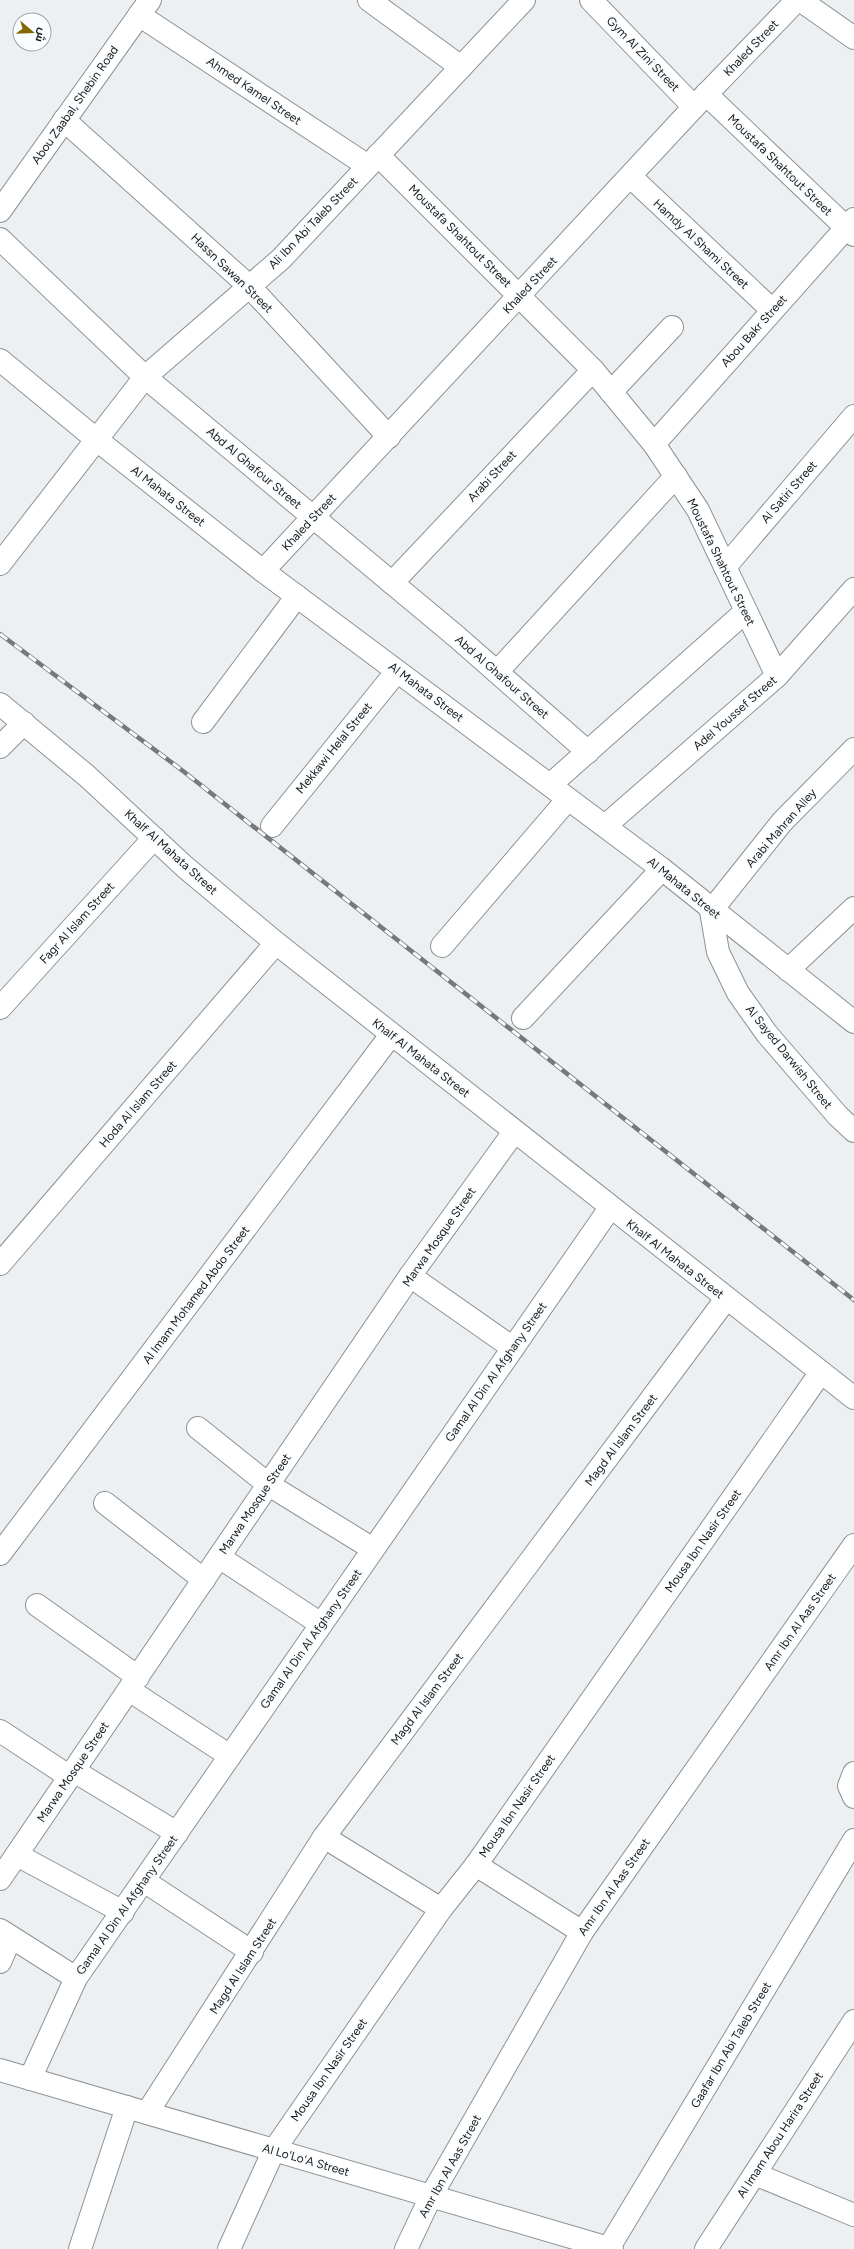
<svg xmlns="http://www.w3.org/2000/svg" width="854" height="2249" font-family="Figtree,Cairo,sans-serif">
  <rect width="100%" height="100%" fill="#ecf0f2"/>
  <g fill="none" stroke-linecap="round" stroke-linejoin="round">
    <defs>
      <g id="minor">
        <polyline points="369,0 461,67"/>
        <polyline points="591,0 694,107"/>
        <polyline points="800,0 854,38"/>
        <polyline points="139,15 368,166"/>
        <polyline points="706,94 854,235"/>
        <polyline points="64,120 250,287 389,437"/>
        <polyline points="378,155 593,370 654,444 698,510 777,676"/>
        <polyline points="631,177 772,310"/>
        <polyline points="0,239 145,377 457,637 588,752"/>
        <polyline points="0,360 97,440 263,571 662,869 854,1022"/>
        <polyline points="611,392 672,327"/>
        <polyline points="654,444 854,219"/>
        <polyline points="0,564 145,377 281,259 524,0"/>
        <polyline points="725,567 854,416"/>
        <polyline points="263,571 694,107 797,0"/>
        <polyline points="392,583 593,370"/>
        <polyline points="497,672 676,476"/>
        <polyline points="0,704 87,776 185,867 276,943 854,1398"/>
        <polyline points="203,722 297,596"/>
        <polyline points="0,747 24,723"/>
        <polyline points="854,749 782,822 711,911 718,952 738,993 767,1034 838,1116 854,1131"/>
        <polyline points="550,785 745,612"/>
        <polyline points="272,826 397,671"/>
        <polyline points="605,826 777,676 854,589"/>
        <polyline points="442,946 568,799"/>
        <polyline points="788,970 854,908"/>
        <polyline points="0,1008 154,838"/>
        <polyline points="523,1018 662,869"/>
        <polyline points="0,1264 276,943"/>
        <polyline points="410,1276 513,1348"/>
        <polyline points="198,1428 269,1485 373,1549"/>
        <polyline points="105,1503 204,1580"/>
        <polyline points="0,1554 391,1035"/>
        <polyline points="219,1557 321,1624"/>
        <polyline points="37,1605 138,1677"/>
        <polyline points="129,1690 230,1756"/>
        <polyline points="0,1731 70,1777"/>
        <polyline points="74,1771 177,1833"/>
        <polyline points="854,1773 849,1786 854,1797"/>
        <polyline points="324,1837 441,1909"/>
        <polyline points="17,1855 123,1912"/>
        <polyline points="476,1865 582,1932"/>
        <polyline points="0,1879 410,1276 514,1132"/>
        <polyline points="144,1881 252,1952"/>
        <polyline points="0,1930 76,1978"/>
        <polyline points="0,1962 11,1937"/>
        <polyline points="0,2070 612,2249"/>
        <polyline points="30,2079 76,1978 610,1208"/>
        <polyline points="147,2113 324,1837 726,1299"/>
        <polyline points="755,2174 854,2215"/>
        <polyline points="80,2249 127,2107"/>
        <polyline points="229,2249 274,2150 441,1909 476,1865 821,1372"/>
        <polyline points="406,2249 431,2196 582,1932 854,1545"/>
        <polyline points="608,2249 854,1840"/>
        <polyline points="706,2249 854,2021"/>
      </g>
      <polyline id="secondary" points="0,211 150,0"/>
    </defs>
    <!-- minor casing -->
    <use href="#minor" stroke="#8e9293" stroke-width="24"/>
    <!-- secondary casing -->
    <use href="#secondary" stroke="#8e9293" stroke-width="24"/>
    <!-- minor -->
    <use href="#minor" stroke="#fff" stroke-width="22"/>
    <!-- secondary -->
    <use href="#secondary" stroke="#fff" stroke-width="22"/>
    <defs>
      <polyline id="rail" points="0,634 183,771 854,1300"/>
    </defs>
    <!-- rail casing -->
    <use href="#rail" stroke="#76797a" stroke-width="4.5"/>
    <!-- rail -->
    <use href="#rail" stroke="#fafdff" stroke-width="3" stroke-dasharray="9" stroke-linecap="butt"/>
  </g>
  <g text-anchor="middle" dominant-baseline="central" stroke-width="4" stroke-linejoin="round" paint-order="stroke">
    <!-- street labels -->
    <g font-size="12" fill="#191a1a" stroke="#fafdff">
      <text transform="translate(751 48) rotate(-46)">Khaled Street</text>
      <text transform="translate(643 54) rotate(46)">Gym Al Zini Street</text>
      <text transform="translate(254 91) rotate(34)">Ahmed Kamel Street</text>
      <text transform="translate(75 105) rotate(-55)">Abou Zaabal, Shebin Road</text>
      <text transform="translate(780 165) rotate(44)">Moustafa Shahtout Street</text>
      <text transform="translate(313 223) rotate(-46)">Ali Ibn Abi Taleb Street</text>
      <text transform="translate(460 236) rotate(45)">Moustafa Shahtout Street</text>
      <text transform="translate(701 244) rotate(43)">Hamdy Al Shami Street</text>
      <text transform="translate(232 273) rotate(44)">Hassn Sawan Street</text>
      <text transform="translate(530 285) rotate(-47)">Khaled Street</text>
      <text transform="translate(754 331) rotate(-48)">Abou Bakr Street</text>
      <text transform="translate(254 468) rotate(40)">Abd Al Ghafour Street</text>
      <text transform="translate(492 476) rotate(-47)">Arabi Street</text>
      <text transform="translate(789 492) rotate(-49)">Al Satiri Street</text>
      <text transform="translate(168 496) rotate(38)">Al Mahata Street</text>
      <text transform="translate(309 522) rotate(-47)">Khaled Street</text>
      <text transform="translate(721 562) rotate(64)">Moustafa Shahtout Street</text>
      <text transform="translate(502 677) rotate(41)">Abd Al Ghafour Street</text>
      <text transform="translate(426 692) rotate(37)">Al Mahata Street</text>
      <text transform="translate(735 713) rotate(-41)">Adel Youssef Street</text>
      <text transform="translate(334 748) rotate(-51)">Mekkawi Helal Street</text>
      <text transform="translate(781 828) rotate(-49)">Arabi Mahran Alley</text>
      <text transform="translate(171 852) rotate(42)">Khalf Al Mahata Street</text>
      <text transform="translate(684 888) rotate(39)">Al Mahata Street</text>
      <text transform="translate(77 923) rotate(-48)">Fagr Al Islam Street</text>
      <text transform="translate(789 1057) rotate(51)">Al Sayed Darwish Street</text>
      <text transform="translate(421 1058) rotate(38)">Khalf Al Mahata Street</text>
      <text transform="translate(138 1104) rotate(-49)">Hoda Al Islam Street</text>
      <text transform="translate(439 1237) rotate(-55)">Marwa Mosque Street</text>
      <text transform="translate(675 1259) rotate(38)">Khalf Al Mahata Street</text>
      <text transform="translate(196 1295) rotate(-53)">Al Imam Mohamed Abdo Street</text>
      <text transform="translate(496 1372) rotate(-55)">Gamal Al Din Al Afghany Street</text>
      <text transform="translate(621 1440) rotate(-53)">Magd Al Islam Street</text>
      <text transform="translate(255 1504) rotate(-56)">Marwa Mosque Street</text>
      <text transform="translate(703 1541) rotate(-55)">Mousa Ibn Nasir Street</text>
      <text transform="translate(800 1622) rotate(-55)">Amr Ibn Al Aas Street</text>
      <text transform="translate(311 1639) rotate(-55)">Gamal Al Din Al Afghany Street</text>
      <text transform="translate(427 1699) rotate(-53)">Magd Al Islam Street</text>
      <text transform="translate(73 1772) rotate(-56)">Marwa Mosque Street</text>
      <text transform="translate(517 1806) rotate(-55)">Mousa Ibn Nasir Street</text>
      <text transform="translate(614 1887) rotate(-55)">Amr Ibn Al Aas Street</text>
      <text transform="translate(127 1905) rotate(-55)">Gamal Al Din Al Afghany Street</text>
      <text transform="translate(243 1966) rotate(-57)">Magd Al Islam Street</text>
      <text transform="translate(731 2045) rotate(-59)">Gaafar Ibn Abi Taleb Street</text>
      <text transform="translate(329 2070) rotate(-55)">Mousa Ibn Nasir Street</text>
      <text transform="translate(780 2135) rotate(-57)">Al Imam Abou Harira Street</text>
      <text transform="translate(306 2160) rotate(16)">Al Lo'Lo'A Street</text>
      <text transform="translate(450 2166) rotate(-61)">Amr Ibn Al Aas Street</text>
    </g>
  </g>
  <!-- north arrow -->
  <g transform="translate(32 32) rotate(109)"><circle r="19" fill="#fafdff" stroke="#a0a2a3"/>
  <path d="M0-3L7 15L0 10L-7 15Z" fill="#836700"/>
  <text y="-6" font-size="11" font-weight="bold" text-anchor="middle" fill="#191a1a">ش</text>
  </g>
</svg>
